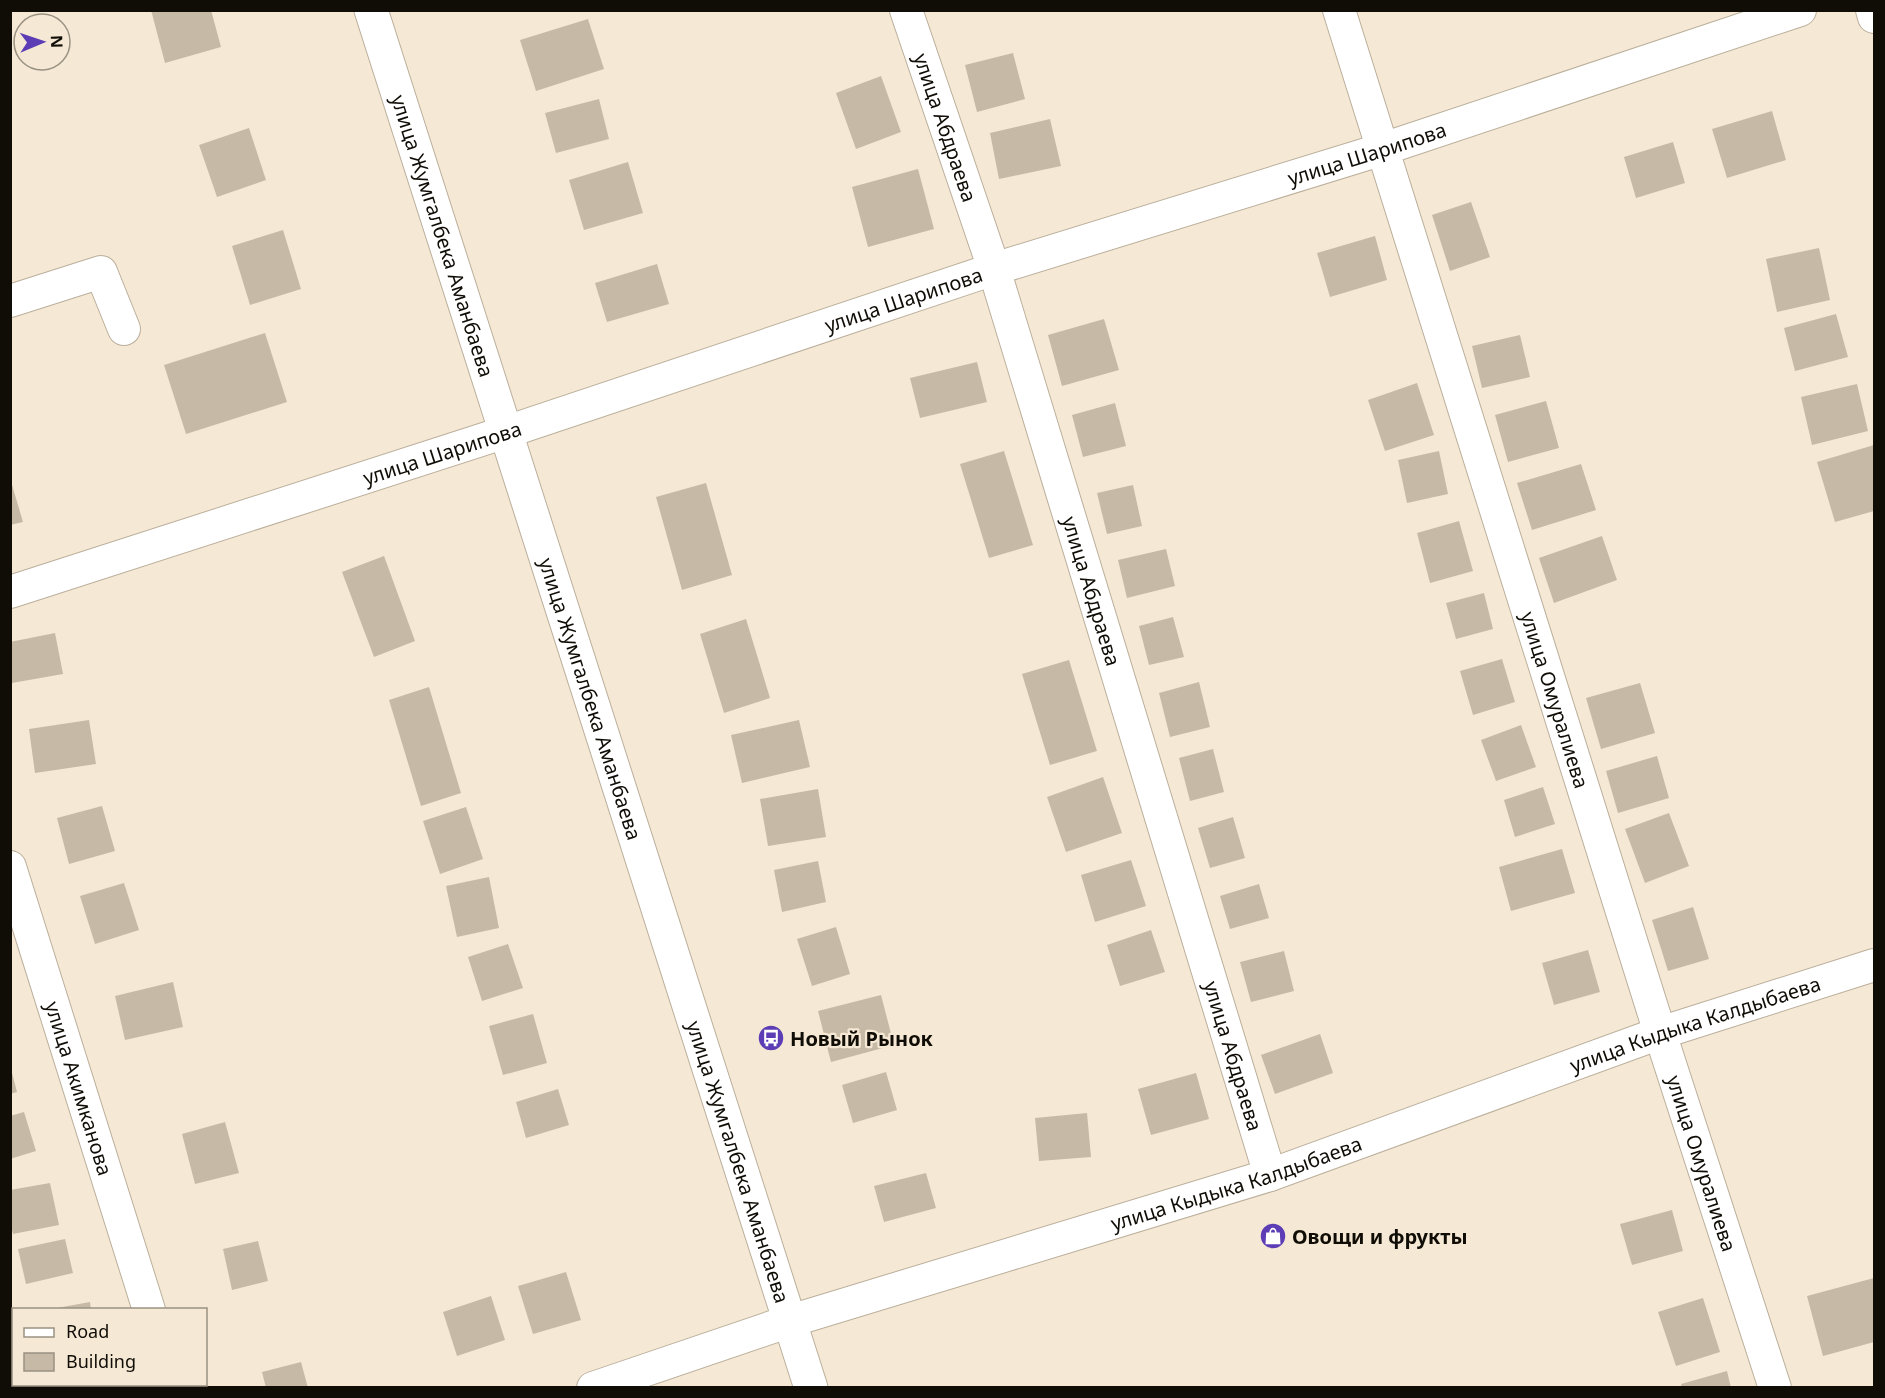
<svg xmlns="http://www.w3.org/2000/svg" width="1885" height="1398" font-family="'Noto Sans',sans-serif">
  <rect width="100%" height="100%" fill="#f5e9d5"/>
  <!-- building -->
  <g fill="#c6baa7">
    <polygon points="151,10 211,10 221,47 165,63"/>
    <polygon points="588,19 604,69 536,91 520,40"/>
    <polygon points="1013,53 1025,99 977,112 965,65"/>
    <polygon points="881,76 901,132 856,149 836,93"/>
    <polygon points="599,99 609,139 556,153 545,113"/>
    <polygon points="1772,111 1786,160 1727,178 1712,129"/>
    <polygon points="1050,119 1061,166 999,179 990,133"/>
    <polygon points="249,128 266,180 217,197 199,145"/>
    <polygon points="1673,142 1685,183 1636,198 1624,157"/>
    <polygon points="628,162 643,213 584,230 569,180"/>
    <polygon points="918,169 934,229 868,247 852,187"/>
    <polygon points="1471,202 1490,257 1450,271 1432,215"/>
    <polygon points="283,230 301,289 250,305 232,246"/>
    <polygon points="1375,236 1387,280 1330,297 1317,253"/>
    <polygon points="1819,248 1830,300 1777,312 1766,259"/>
    <polygon points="657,264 669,304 607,322 595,283"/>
    <polygon points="1836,314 1848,357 1795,371 1784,328"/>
    <polygon points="1104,319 1119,370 1062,386 1048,335"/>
    <polygon points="265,333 287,402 186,434 164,365"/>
    <polygon points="1520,335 1530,377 1482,388 1472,346"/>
    <polygon points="977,362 987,402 920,418 910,378"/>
    <polygon points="1417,383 1434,435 1385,451 1368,400"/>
    <polygon points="1857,384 1868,431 1812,445 1801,397"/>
    <polygon points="1546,401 1559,448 1508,462 1495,415"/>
    <polygon points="1115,403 1126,446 1083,457 1072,415"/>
    <polygon points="1874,445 1874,511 1835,522 1817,462"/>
    <polygon points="1004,451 1033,545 989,558 960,464"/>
    <polygon points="1439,451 1448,494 1407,503 1398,460"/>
    <polygon points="1581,464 1596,510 1532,530 1517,483"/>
    <polygon points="10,478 23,522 10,525"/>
    <polygon points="706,483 732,575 682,590 656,497"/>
    <polygon points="1133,485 1142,526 1107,534 1097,493"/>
    <polygon points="1459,521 1473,571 1430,583 1417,533"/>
    <polygon points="1602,536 1617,580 1554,603 1539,558"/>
    <polygon points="1166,549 1175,586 1127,598 1118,560"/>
    <polygon points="384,556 415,641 374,657 342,572"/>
    <polygon points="1484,593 1493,629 1456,639 1446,603"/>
    <polygon points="1173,617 1184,657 1149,665 1139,626"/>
    <polygon points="746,619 770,698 724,713 700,634"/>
    <polygon points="55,633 63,674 12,683 10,642"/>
    <polygon points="1502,659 1515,702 1473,715 1460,671"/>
    <polygon points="1069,660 1097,751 1050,765 1022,674"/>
    <polygon points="1199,682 1210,727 1170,737 1159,693"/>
    <polygon points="1640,683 1655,733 1601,749 1586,698"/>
    <polygon points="429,687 461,793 421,806 389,700"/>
    <polygon points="89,720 96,764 35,773 29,729"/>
    <polygon points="799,720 810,767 742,783 731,735"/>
    <polygon points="1521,725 1536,767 1496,781 1481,740"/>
    <polygon points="1213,749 1224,792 1190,801 1179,758"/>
    <polygon points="1657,756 1669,798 1618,813 1606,771"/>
    <polygon points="1103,777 1122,833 1066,852 1047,797"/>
    <polygon points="1543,787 1555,824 1515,837 1504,800"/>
    <polygon points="818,789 826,837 768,846 760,799"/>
    <polygon points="102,806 115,851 69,864 57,818"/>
    <polygon points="466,807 483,859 440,874 423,821"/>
    <polygon points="1669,813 1689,866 1645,883 1625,829"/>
    <polygon points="1233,817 1245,858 1210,868 1198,828"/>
    <polygon points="1562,849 1575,893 1511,911 1499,867"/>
    <polygon points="1131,860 1146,906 1095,922 1081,875"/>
    <polygon points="818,861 826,902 782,912 774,870"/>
    <polygon points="489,877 499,928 457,937 446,886"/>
    <polygon points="124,883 139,930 95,944 80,896"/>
    <polygon points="1259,884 1269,918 1230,929 1220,896"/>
    <polygon points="1693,907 1709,959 1668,971 1652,920"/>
    <polygon points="836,927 850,974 812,986 797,939"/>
    <polygon points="1151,930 1165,972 1120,986 1107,945"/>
    <polygon points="508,944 523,988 482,1001 468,957"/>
    <polygon points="1588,950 1600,992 1554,1005 1542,963"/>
    <polygon points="1284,951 1294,991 1251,1002 1240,962"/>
    <polygon points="173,982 183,1027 125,1040 115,996"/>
    <polygon points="881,995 894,1045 831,1062 818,1011"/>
    <polygon points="533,1014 547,1063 503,1075 489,1026"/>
    <polygon points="1320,1034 1333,1073 1275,1094 1261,1055"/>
    <polygon points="11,1069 17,1092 10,1094 10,1070"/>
    <polygon points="886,1072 897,1110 853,1123 842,1085"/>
    <polygon points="1196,1073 1209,1119 1151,1135 1138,1089"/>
    <polygon points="558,1089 569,1125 526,1138 516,1102"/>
    <polygon points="24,1112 36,1151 10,1159 10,1116"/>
    <polygon points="1087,1113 1091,1157 1039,1161 1035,1118"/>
    <polygon points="225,1122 239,1173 195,1184 182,1134"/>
    <polygon points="926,1173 936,1208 884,1222 874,1186"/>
    <polygon points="50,1183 59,1225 13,1234 10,1222 10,1190"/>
    <polygon points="1672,1210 1683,1251 1632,1265 1620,1224"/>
    <polygon points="65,1239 73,1273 26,1284 18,1249"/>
    <polygon points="258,1241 268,1281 232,1290 223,1249"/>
    <polygon points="566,1272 581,1320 533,1334 518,1286"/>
    <polygon points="1874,1278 1874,1342 1823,1356 1807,1296"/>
    <polygon points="491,1296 505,1340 457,1356 443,1312"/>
    <polygon points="1703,1298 1720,1352 1676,1366 1658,1312"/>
    <polygon points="90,1302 91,1310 58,1310 57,1308"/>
    <polygon points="301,1362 308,1388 266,1388 262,1372"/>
    <polygon points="1727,1371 1731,1388 1682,1388 1681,1384"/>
    <polygon points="81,1384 110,1384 111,1388 82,1388"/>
  </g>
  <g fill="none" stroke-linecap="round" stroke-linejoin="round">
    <defs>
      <g id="minor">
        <path id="s1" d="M 906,10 L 994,269 L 1270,1175"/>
        <path id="s2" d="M 1339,10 L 1660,1033 L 1775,1388"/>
        <polyline points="1872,10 1874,17"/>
        <polyline points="10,301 101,272 124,329"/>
        <path id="s3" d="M 10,592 L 506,432 L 994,269 L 1383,149 L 1800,10"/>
        <path id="s4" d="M 10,867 L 149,1310"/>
        <polyline points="173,1384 174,1388"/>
        <path id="s5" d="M 593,1388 L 790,1321 L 1270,1175 L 1660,1033 L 1874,965"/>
      </g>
      <g id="major">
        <path id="s6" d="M 371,10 L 811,1388"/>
      </g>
    </defs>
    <!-- minor casing -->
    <use href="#minor" stroke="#bbaf9c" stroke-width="34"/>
    <!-- major casing -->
    <use href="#major" stroke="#bbaf9c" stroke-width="35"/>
    <!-- minor -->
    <use href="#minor" stroke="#fff" stroke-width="32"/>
    <!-- major -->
    <use href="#major" stroke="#fff" stroke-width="33"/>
  </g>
  <!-- icons -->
  <defs>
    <symbol id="bus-disc" viewBox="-11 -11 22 22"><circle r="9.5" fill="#5c3db5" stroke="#f5e9d5"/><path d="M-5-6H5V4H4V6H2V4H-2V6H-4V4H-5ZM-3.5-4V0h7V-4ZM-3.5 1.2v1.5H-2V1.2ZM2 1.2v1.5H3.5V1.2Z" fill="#fff"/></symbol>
    <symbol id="shop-disc" viewBox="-11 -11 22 22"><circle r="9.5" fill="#5c3db5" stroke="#f5e9d5"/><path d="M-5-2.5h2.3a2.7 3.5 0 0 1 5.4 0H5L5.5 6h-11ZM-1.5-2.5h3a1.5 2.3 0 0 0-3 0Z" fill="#fff"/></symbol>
  </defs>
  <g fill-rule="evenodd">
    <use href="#bus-disc" x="756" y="1023" width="30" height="30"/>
    <use href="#shop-disc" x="1258" y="1221" width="30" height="30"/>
  </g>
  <g text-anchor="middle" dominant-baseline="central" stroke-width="4.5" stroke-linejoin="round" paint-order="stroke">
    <!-- street labels -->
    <g font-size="20" fill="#100c06" stroke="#f5e9d5">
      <text stroke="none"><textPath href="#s1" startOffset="124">улица Абдраева</textPath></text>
      <text stroke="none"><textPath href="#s3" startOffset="1426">улица Шарипова</textPath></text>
      <text stroke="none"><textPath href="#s6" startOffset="237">улица Жумгалбека Аманбаева</textPath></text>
      <text stroke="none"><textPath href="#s3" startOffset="940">улица Шарипова</textPath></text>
      <text stroke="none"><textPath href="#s3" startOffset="454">улица Шарипова</textPath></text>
      <text stroke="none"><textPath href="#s1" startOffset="610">улица Абдраева</textPath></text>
      <text stroke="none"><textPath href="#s6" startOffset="723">улица Жумгалбека Аманбаева</textPath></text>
      <text stroke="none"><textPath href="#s2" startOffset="723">улица Омуралиева</textPath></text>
      <text stroke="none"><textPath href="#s5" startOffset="1161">улица Кыдыка Калдыбаева</textPath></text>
      <text stroke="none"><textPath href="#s1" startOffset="1096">улица Абдраева</textPath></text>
      <text stroke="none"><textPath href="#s4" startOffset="232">улица Акимканова</textPath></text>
      <text stroke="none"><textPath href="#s6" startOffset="1209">улица Жумгалбека Аманбаева</textPath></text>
      <text stroke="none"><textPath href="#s2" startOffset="1209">улица Омуралиева</textPath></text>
      <text stroke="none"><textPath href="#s5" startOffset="675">улица Кыдыка Калдыбаева</textPath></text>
    </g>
    <!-- poi labels -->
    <g font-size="20" font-weight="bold" fill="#100c06" stroke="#f5e9d5" text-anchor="start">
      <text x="790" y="1038">Новый Рынок</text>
      <text x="1292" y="1236">Овощи и фрукты</text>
    </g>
  </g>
  <!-- border -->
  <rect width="1885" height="1398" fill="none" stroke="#100c06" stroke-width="24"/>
  <!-- legend -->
  <rect x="12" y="1308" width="195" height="78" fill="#f5e9d5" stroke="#999182" stroke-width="1.5"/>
  <rect x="24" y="1328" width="30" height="9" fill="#ffffff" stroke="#999182" stroke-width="1.5"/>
  <text x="66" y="1338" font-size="18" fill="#100c06">Road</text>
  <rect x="24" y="1353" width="30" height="18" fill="#c6baa7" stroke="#999182" stroke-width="1.5"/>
  <text x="66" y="1368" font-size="18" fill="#100c06">Building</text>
  <!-- north arrow -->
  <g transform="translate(42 42) rotate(88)"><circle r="28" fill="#f5e9d5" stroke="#999182" stroke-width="1.5"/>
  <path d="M0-4.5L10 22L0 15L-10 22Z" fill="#5c3db5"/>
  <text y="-9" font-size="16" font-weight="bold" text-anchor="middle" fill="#100c06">N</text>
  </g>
</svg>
